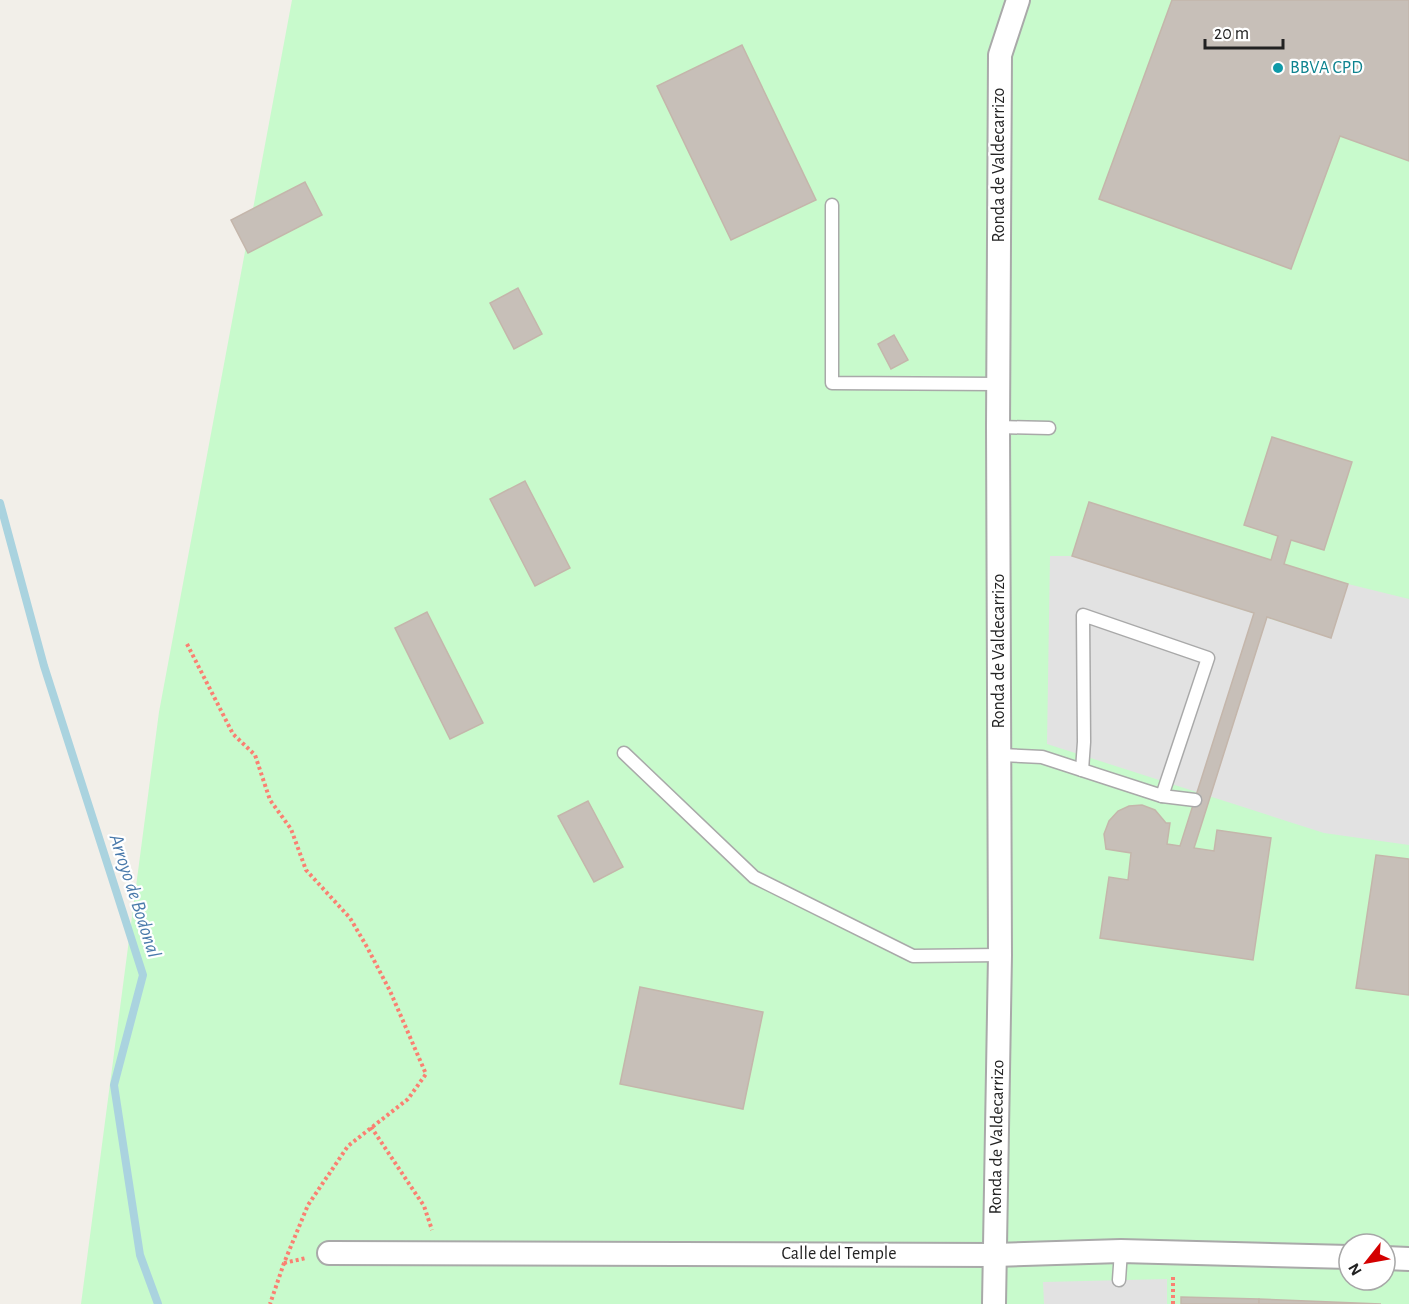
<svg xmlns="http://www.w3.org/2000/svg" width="1409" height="1304" font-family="'Alegreya Sans',sans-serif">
  <rect width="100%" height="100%" fill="#f2efe9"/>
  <!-- park -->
  <path fill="#c8facc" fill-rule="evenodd" d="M 292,0 L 1409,0 L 1409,1304 L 81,1304 L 159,712 ZM 1349,1244 L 1385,1244 L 1385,1280 L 1349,1280 Z"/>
  <!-- parking -->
  <g fill="#e2e2e2">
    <polygon points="1050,556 1072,556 1331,638 1348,584 1409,599 1409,845 1324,833 1047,744"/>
    <polygon points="1167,1279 1167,1304 1044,1304 1043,1282"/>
  </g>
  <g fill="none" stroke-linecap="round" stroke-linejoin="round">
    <!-- stream -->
    <polyline stroke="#aad3df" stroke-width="8" points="0,503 44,666 143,975 114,1085 140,1255 158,1304"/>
  </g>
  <!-- building -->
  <g fill="#c7bfb8" stroke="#c4b6ab" stroke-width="1.5">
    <polygon points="1172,0 1409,0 1409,161 1340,136 1291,269 1099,199"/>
    <polygon points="742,45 816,200 731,240 657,86"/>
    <polygon points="305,182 322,215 248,253 231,220"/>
    <polygon points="518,288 542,334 514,349 490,303"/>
    <polygon points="894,335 908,360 891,369 878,344"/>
    <polygon points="1272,437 1352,462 1324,550 1291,540 1284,564 1348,584 1331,638 1267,617 1194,848 1214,851 1217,830 1271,838 1253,960 1100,938 1109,877 1128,880 1131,853 1106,849 1104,834 1109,821 1118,811 1129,806 1142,805 1155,810 1166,823 1170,823 1167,844 1180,846 1254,613 1072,556 1089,502 1271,560 1278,536 1244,525"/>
    <polygon points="525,481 570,568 535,586 490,499"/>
    <polygon points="427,612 483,723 450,739 395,628"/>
    <polygon points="588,801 623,867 594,882 558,816"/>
    <polygon points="1376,855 1409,859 1409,995 1356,988"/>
    <polygon points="640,987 763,1012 743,1109 620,1084"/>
    <polygon points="1181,1297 1259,1299 1259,1304 1181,1304"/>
    <polygon points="1259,1299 1381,1304 1259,1304"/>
  </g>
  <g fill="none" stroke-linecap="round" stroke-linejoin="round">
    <defs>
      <g id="service">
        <polyline points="832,205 832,383 998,384"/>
        <polyline points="998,427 1049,428"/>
        <polyline points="624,753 754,877 913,956 1000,955"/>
        <polyline points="1000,755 1042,757 1162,796 1195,800"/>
        <polyline points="1082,770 1084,742 1083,615 1208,658 1162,796"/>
        <polyline points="1119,1280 1121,1251"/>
      </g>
      <g id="minor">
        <polyline points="329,1253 995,1255 1121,1251 1349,1257"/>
        <polyline points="1385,1258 1409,1259"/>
        <polyline points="994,1304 1000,955 998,427 1000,55 1018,0"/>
      </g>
    </defs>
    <!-- service casing -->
    <use href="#service" stroke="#a9a9a9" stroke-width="15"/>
    <!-- minor casing -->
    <use href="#minor" stroke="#a9a9a9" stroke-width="26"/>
    <!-- path -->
    <g stroke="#fa8072" stroke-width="4" stroke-dasharray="3 3" stroke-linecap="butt">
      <polyline points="187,644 233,734 255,755 270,800 291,829 306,870 350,918 367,947 390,991 426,1074 408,1099 348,1146 308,1205 284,1263 270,1304"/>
      <polyline points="371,1127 424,1206 432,1230"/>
      <polyline points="284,1263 306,1258"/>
      <polyline points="1173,1304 1173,1277"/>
    </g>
    <!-- service -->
    <use href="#service" stroke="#fff" stroke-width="12"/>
    <!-- minor -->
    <use href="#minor" stroke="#fff" stroke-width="22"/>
  </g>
  <!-- markers -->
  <circle fill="#0f9aa8" stroke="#fff" stroke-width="2" cx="1278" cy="68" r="6"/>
  <g text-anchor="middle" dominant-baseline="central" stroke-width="4.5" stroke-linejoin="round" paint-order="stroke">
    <!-- culture labels -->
    <g font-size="18" fill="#0d838f" stroke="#fff" text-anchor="start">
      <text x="1290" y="68">BBVA CPD</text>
    </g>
    <!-- street labels -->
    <g font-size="18" fill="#222" stroke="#fff">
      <text transform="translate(999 165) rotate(-90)">Ronda de Valdecarrizo</text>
      <text transform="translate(999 651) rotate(-90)">Ronda de Valdecarrizo</text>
      <text transform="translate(997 1137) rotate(-89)">Ronda de Valdecarrizo</text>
      <text x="839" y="1254">Calle del Temple</text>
    </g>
    <!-- water labels -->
    <g font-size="20" font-style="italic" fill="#4a7aab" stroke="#fff">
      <text transform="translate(135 896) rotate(72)">Arroyo de Bodonal</text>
    </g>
  </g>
  <!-- north arrow -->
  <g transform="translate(1367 1262) rotate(239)"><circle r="28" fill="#ffffff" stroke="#a7a7a7" stroke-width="1.5"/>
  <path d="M0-4.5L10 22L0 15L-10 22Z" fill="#d40000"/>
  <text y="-9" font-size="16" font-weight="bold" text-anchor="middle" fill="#222222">N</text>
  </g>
  <!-- scale -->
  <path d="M1205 39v9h78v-9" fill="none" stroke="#222222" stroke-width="3"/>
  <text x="1214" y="39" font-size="18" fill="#222222" stroke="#ffffff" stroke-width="4.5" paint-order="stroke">20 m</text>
</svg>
